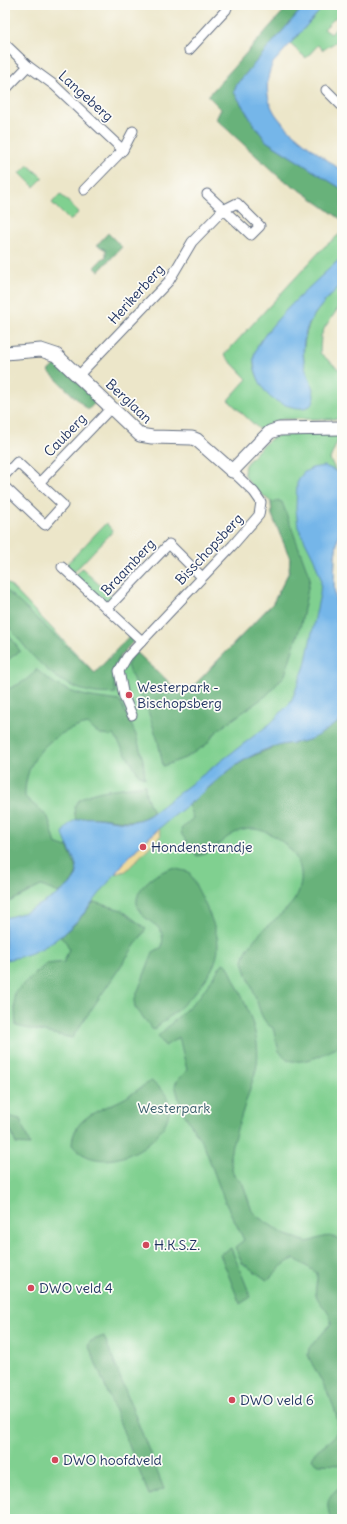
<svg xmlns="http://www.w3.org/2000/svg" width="347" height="1524" font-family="Delius,sans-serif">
  <rect width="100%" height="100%" fill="#fdfcf7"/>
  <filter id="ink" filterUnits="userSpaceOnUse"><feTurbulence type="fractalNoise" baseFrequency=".025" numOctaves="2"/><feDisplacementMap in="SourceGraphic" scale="8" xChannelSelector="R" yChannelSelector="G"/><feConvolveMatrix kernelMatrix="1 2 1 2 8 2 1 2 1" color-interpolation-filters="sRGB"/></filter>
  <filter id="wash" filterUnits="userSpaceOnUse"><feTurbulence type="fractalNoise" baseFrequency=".012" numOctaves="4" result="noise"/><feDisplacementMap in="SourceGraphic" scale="16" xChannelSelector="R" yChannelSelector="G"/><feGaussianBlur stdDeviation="0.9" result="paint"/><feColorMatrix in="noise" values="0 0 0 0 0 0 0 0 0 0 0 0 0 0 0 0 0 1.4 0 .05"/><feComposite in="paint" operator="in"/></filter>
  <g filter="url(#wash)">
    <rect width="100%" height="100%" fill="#ece6c9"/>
    <!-- green -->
    <g fill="#80d090" stroke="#4e8077">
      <polygon points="325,5 342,5 342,11 324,29 331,34 338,26 342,29 342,38 323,50 318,45 306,58 290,44"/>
      <polygon points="28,165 43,178 34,187 20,173"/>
      <polygon points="60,194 79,212 70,221 52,203"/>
      <path d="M 342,232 L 342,257 C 323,276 255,333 254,358 C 253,369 259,384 267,390 C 281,402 284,405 302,408 L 314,391 C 301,370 300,341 312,319 C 319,306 332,294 342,283 L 342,303 L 325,327 L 321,336 L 320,353 L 342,372 L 342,419 L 284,419 L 274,421 L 260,430 L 228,400 L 247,379 L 224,355 L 323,248 Z"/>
      <path d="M 341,433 L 330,459 C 334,467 339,476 342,484 C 347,501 339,522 337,539 C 333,573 332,609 342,642 L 342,1519 L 5,1519 L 5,580 L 95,673 L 135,651 L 184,696 L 273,603 L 289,572 L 290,558 L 272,515 L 271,502 C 261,493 240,481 245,465 C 256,453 266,438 283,434 Z"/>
      <polygon points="106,523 113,531 73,573 65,566"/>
      <polygon points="82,568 115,600 106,605 75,576"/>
    </g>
    <!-- forest -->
    <g fill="#68b27a" stroke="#42706c">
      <polygon points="289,5 305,5 237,84 234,92 253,123 266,141 342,189 342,220 303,192 279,177 216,119 221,109 208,96"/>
      <polygon points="108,233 122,247 99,271 94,267 103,258 106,257 106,250 97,245"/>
      <polygon points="57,363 97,401 88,410 48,371"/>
      <polygon points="279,501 282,502 310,578 301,624 285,675 267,695 218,730 206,745 185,758 163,766 158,741 148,711 127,666 135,651 184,696 273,603 289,572 290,558 272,515 271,502"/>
      <path d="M 5,589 L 95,673 L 130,635 L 134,641 C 115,661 110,666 116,693 C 74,698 43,671 19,639 C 15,634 7,626 5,619 C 3,611 5,598 5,589 Z"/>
      <polygon points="5,629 20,651 5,662"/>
      <path d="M 36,669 C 65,695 83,696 120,701 L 136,735 L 143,760 L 145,778 L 139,775 L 114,735 C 103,738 95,732 88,724 C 51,732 24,758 25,797 L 48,817 L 56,844 L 64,847 L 67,846 L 77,871 C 73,882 68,887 59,893 L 41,886 L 5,904 L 5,690 C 16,686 30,680 36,669 Z"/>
      <path d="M 342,720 L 342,1045 C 323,1054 307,1065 287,1060 L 279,1051 L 273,1028 C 262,1023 259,1008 256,998 C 253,991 243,965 243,960 C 244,954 249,946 253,941 C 271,917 304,907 301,873 C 300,862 293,851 285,844 C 275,836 262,828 249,829 C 224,831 216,854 197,856 L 182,835 L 181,829 L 193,818 L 188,805 L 231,769 L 248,758 L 280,745 L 308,740 Z"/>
      <path d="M 145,785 L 146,795 L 153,813 C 129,831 102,811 76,820 C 75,814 73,809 76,804 C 85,789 128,788 145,785 Z"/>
      <path d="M 172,868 L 189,872 C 198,890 219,928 218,947 C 218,978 176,1012 153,1030 L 135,1007 L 134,1001 L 153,952 L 162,947 C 166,922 148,926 139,910 C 129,890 157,872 172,868 Z"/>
      <polygon points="94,902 122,910 146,929 72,1038 16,1026 14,993 46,964 64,962 69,949 66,942 60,937 75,924"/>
      <path d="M 223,963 L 228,966 C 242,998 264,1034 256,1070 L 232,1145 L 230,1156 L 232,1169 L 234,1175 L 243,1184 L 252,1211 L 258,1217 L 284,1234 L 307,1242 C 323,1238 327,1232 342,1241 L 342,1465 L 318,1464 L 312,1459 C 314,1448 328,1445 335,1435 C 347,1417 315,1373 308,1355 L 309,1348 L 331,1324 C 332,1312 320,1306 316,1295 C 314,1290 318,1281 317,1273 L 295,1259 C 283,1261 277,1273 267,1280 L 242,1263 L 235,1247 L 244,1240 L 225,1202 L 205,1148 L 182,1110 L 175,1085 L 178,1079 L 187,1070 L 179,1037 L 165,1046 L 158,1036 L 200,996 Z"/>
      <path d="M 151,1081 C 156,1084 159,1087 163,1091 C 193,1127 108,1188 72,1145 C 73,1115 103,1110 125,1098 C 134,1093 142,1086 151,1081 Z"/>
      <polygon points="5,1110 8,1116 20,1119 30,1145 16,1144 11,1131 5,1132"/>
      <polygon points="231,1248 251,1297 240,1304 220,1254"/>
      <polygon points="104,1336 164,1489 149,1495 88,1344 91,1341"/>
      <path d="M 342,1486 L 342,1519 L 331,1519 C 325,1503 327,1495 342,1486 Z"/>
    </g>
    <!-- sand -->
    <polygon fill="#eeda9e" stroke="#84847e" points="159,829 161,835 126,871 115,874 129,855"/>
    <!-- water -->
    <g fill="#75b6e9" stroke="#4872a4">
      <path d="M 305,5 L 325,5 L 273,63 C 266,77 265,95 273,110 C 283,130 324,157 342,171 L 342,189 L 266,141 L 253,123 L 234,92 L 237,84 Z"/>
      <path d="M 342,257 L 342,283 C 330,297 312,312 306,331 C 304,340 302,352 304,361 C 305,373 319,395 312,404 C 304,414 275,403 268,395 C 261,387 252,368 254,356 C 259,330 321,277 342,257 Z"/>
      <path d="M 324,466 L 332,469 L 338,473 L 342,482 L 342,513 L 335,556 L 334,582 L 337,620 L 342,640 L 342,720 C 331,726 320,736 308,740 C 300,743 290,743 281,745 C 270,747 258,752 248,758 C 230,768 215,782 200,795 C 182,810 163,824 146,840 C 97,883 79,949 5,960 L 5,918 C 11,916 17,915 23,913 C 36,907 78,887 77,871 C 76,858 66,846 63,833 C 74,807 107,822 129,822 C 136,821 143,819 150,815 L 271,723 L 291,702 L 305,666 L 320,594 L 321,579 L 314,559 L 298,527 L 296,509 L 297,483 L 303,473 L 312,468 Z"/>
    </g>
  </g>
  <g filter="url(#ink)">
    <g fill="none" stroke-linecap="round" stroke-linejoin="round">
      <defs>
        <g id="street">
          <polyline points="5,44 28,66 54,85 123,150"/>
          <polyline points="189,50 226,10 228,5"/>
          <polyline points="5,90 28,66"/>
          <polyline points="326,90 342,106"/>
          <polyline points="84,190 123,150 133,131"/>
          <polyline points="79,375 169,281 192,242 223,210 237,203 260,226 251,235 207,194"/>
          <polyline points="5,475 17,462 63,505 45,525 5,487"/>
          <polyline points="39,483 111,408"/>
          <polyline points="62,567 142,641"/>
          <polyline points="107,609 169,544 202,577"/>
          <polyline points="132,715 124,697 119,671 127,657 233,545 259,515 261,502 254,492 232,471"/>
        </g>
        <polyline id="secondary" points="5,353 41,350 56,355 140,435 152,437 192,438 197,440 232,471 263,439 270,432 279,429 342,428"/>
      </defs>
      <!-- street casing -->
      <use href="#street" stroke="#646f83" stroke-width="11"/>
      <!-- secondary casing -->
      <use href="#secondary" stroke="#646f83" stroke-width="15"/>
      <!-- street -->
      <use href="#street" stroke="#fff" stroke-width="9"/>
      <!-- secondary -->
      <use href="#secondary" stroke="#fff" stroke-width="13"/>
    </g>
  </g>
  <!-- markers -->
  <g fill="#d1495b" stroke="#fdfcf7" stroke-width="1.5">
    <circle cx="129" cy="695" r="4"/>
    <circle cx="143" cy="847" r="4"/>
    <circle cx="146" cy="1245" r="4"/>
    <circle cx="31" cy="1288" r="4"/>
    <circle cx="232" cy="1400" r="4"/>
    <circle cx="55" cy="1460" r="4"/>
  </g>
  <g text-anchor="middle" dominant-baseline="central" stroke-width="3.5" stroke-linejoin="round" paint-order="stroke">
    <!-- street labels -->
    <g font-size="14" fill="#1b2f5e" stroke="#fdfcf7">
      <text transform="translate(86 96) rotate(42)">Langeberg</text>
      <text transform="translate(136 294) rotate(-48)">Herikerberg</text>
      <text transform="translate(129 401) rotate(43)">Berglaan</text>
      <text transform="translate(65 435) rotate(-46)">Cauberg</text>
      <text transform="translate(209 549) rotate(-47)">Bisschopsberg</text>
      <text transform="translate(128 567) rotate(-47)">Braamberg</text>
    </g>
    <!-- poi labels -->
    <g font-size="14" fill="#1b2f5e" stroke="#fdfcf7" text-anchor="start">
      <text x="137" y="687">Westerpark -<tspan x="137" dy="16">Bischopsberg</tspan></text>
      <text x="151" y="847">Hondenstrandje</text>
      <text x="154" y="1245">H.K.S.Z.</text>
      <text x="39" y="1288">DWO veld 4</text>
      <text x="240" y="1400">DWO veld 6</text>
      <text x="63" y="1460">DWO hoofdveld</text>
    </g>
    <!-- park labels -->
    <g font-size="14" fill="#395f6d" stroke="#fdfcf7">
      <text x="174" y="1108">Westerpark</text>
    </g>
  </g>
  <!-- margin -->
  <rect width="347" height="1524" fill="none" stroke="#fdfcf7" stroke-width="20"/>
</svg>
